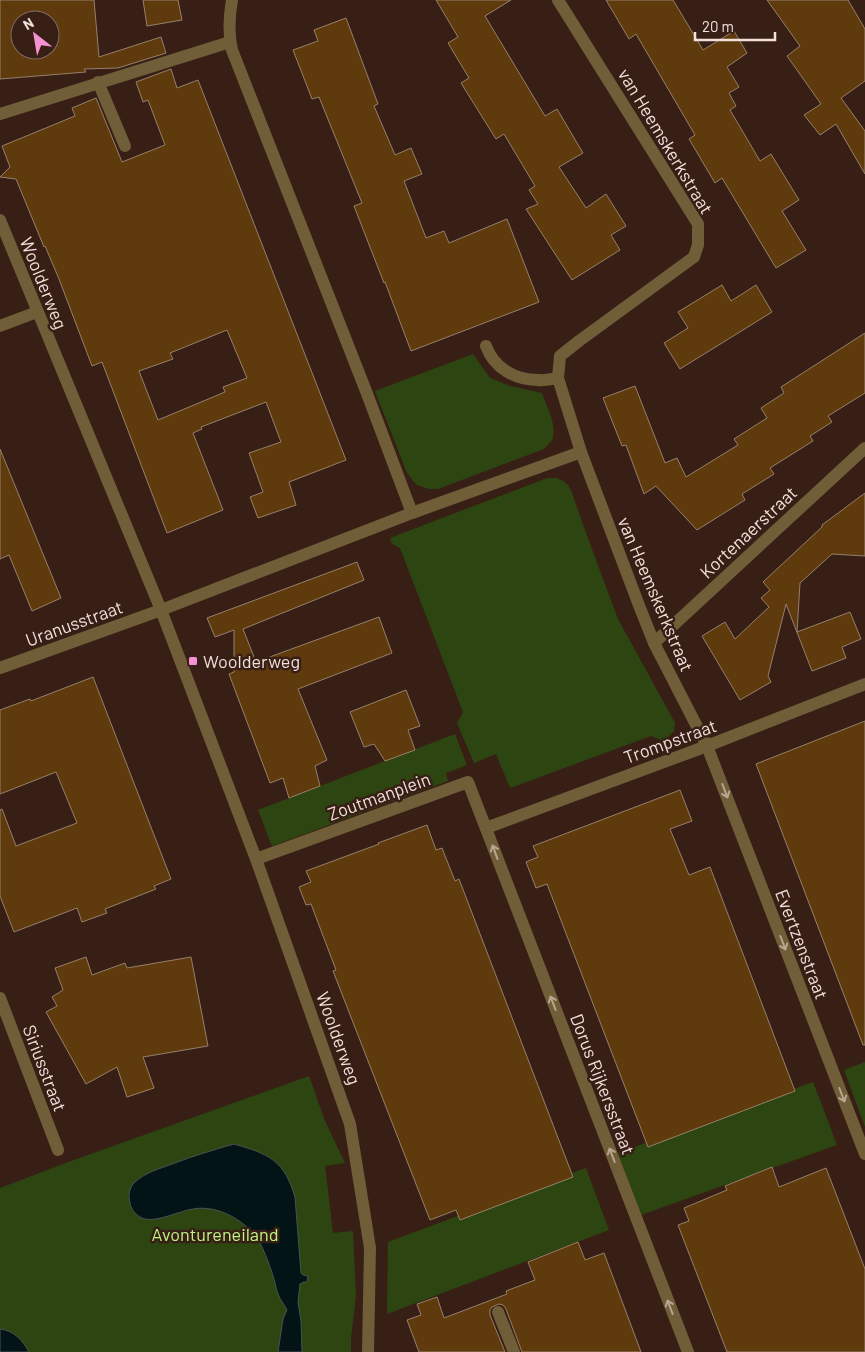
<svg xmlns="http://www.w3.org/2000/svg" width="865" height="1352" font-family="Barlow,sans-serif">
  <rect width="100%" height="100%" fill="#381f16"/>
  <!-- green -->
  <g fill="#2d4611">
    <path d="M 473,354 L 490,378 L 510,386 L 542,393 C 546,406 558,426 552,440 C 550,443 547,446 544,449 L 438,489 L 429,489 L 417,485 L 407,473 L 375,391 Z"/>
    <polygon points="547,478 556,478 563,481 568,485 572,493 583,525 618,619 675,723 674,731 668,737 661,740 651,736 510,788 496,754 474,763 457,723 463,712 400,548 392,544 390,538"/>
    <polygon points="455,734 467,765 446,773 448,781 272,846 258,810"/>
    <polygon points="865,1062 865,1127 844,1070"/>
    <polygon points="309,1076 325,1121 345,1163 325,1166 333,1233 353,1231 356,1295 351,1339 351,1352 0,1352 0,1188 74,1160"/>
    <polygon points="813,1082 837,1145 641,1215 618,1153"/>
    <polygon points="586,1168 609,1230 387,1314 388,1242"/>
  </g>
  <!-- water -->
  <g fill="#031416" stroke="#4b5151">
    <path d="M 234,1144 C 269,1154 284,1160 295,1197 L 301,1273 L 303,1275 L 308,1276 L 307,1282 L 304,1282 L 300,1284 L 298,1302 L 301,1321 L 302,1352 L 278,1352 L 283,1319 L 287,1310 C 284,1304 280,1300 278,1294 C 276,1290 276,1286 275,1283 C 272,1271 267,1258 262,1247 C 251,1223 219,1204 193,1209 C 179,1211 158,1222 145,1219 C 137,1217 131,1210 130,1203 C 128,1195 129,1188 135,1182 C 146,1172 159,1169 172,1164 C 193,1156 213,1150 234,1144 Z"/>
    <path d="M 0,1329 C 15,1331 22,1340 29,1352 L 0,1352 Z"/>
  </g>
  <!-- building -->
  <g fill="#5f3a0d" stroke="#96806a" fill-rule="evenodd">
    <path d="M 0,0 L 94,0 L 99,57 L 161,37 L 166,53 L 118,68 L 84,69 L 86,72 L 0,79 ZM 20,20 L 50,20 L 50,50 L 20,50 Z"/>
    <polygon points="143,0 178,0 182,20 147,26"/>
    <polygon points="436,0 511,0 485,16 545,116 557,109 583,153 559,167 586,208 606,194 626,226 611,235 620,250 572,280 526,209 538,204 529,190 535,186 504,134 496,139 461,83 469,78 448,43 458,37"/>
    <polygon points="606,0 673,0 703,50 734,31 747,53 727,67 739,87 729,93 736,106 730,110 760,161 771,154 799,200 782,211 806,250 776,268 722,178 715,183 689,139 695,135 636,34 629,39"/>
    <polygon points="767,0 848,0 865,29 865,81 841,98 865,131 865,174 836,124 820,135 804,115 821,104 787,56 800,46"/>
    <polygon points="346,18 378,104 374,106 395,155 411,148 422,174 404,181 426,238 444,231 449,243 507,219 539,302 411,351 385,282 384,283 354,206 362,203 319,97 312,99 293,50 318,41 314,30"/>
    <path d="M 171,69 L 177,88 L 198,80 L 346,460 L 289,482 L 296,505 L 258,518 L 250,497 L 263,492 L 249,453 L 281,442 L 266,402 L 201,427 L 202,429 L 193,433 L 223,510 L 167,533 L 102,362 L 92,366 L 59,279 L 45,246 L 44,247 L 16,179 L 0,177 L 10,167 L 2,146 L 75,116 L 72,108 L 96,98 L 122,162 L 165,145 L 148,100 L 143,102 L 136,82 ZM 227,330 L 247,378 L 223,387 L 225,392 L 158,420 L 139,371 L 173,359 L 170,353 Z"/>
    <polygon points="722,285 731,301 756,285 772,312 680,369 664,343 688,328 678,312"/>
    <polygon points="865,333 865,393 828,416 832,422 810,436 813,441 770,468 774,474 742,494 745,500 697,530 656,486 644,494 626,445 622,446 603,398 635,386 665,463 677,458 686,477 738,445 734,439 767,418 761,408 784,393 781,387"/>
    <polygon points="0,449 61,598 32,611 9,555 0,559"/>
    <polygon points="865,493 865,556 832,554 800,583 797,632 850,612 861,639 842,647 846,658 812,671 786,604 768,676 771,682 740,700 702,636 725,622 735,639 769,607 761,598 770,590 763,582 822,527 822,525"/>
    <polygon points="357,562 364,580 243,629 256,662 379,617 392,653 298,689 327,760 315,766 320,786 289,798 283,778 270,783 229,674 234,672 234,630 215,637 207,618"/>
    <polygon points="93,677 171,879 154,886 156,889 105,909 107,913 82,922 77,908 14,932 0,896 0,810 2,809 16,846 77,823 56,772 0,794 0,710 30,699 31,701"/>
    <polygon points="406,690 420,726 408,730 415,750 385,761 374,744 364,747 350,712"/>
    <polygon points="865,721 865,1045 863,1045 756,764"/>
    <polygon points="680,790 692,821 670,829 689,875 710,867 795,1091 648,1147 547,884 536,888 526,862 538,857 533,846"/>
    <polygon points="427,825 436,850 442,848 455,881 459,879 573,1177 460,1220 456,1210 430,1220 333,971 336,970 311,904 306,905 299,887 311,882 306,871 379,844 378,843"/>
    <polygon points="86,957 92,975 125,963 127,968 191,957 208,1046 143,1057 154,1088 127,1097 117,1067 86,1084 46,1012 57,1006 52,997 63,990 55,968"/>
    <polygon points="772,1167 779,1187 826,1168 865,1269 865,1352 727,1352 678,1225 689,1221 684,1208 727,1190 725,1186"/>
    <polygon points="578,1242 585,1260 604,1253 641,1352 522,1352 506,1309 503,1305 499,1304 492,1307 490,1310 490,1315 505,1352 419,1352 407,1320 421,1315 417,1304 437,1297 444,1318 507,1294 506,1291 535,1280 528,1262"/>
  </g>
  <g fill="none" stroke-linecap="round" stroke-linejoin="round">
    <!-- minor -->
    <g stroke="#705e39" stroke-width="12">
      <path d="M 232,0 C 229,17 228,33 232,50 L 366,391 L 412,513"/>
      <polyline points="558,0 698,224 698,245 694,257 579,341 560,356 558,378 581,452 640,608 654,643 707,746 865,1154"/>
      <polyline points="98,82 125,146"/>
      <polyline points="0,114 230,42"/>
      <polyline points="0,220 161,610 256,859 350,1124 370,1248 368,1352"/>
      <polyline points="0,326 37,312"/>
      <path d="M 486,346 C 494,368 515,380 538,380 C 545,381 552,379 558,378"/>
      <polyline points="654,643 865,448"/>
      <polyline points="0,668 161,610 412,513 581,452"/>
      <polyline points="486,828 707,746 865,684"/>
      <polyline points="256,859 468,782 688,1352"/>
      <polyline points="0,998 58,1150"/>
      <polyline points="498,1312 514,1352"/>
    </g>
  </g>
  <!-- one-way arrows -->
  <defs><path id="oneway-shaft" d="M-6 0H5M1.5-3L5.5 0L1.5 3" fill="none" stroke-width="1.6" stroke-linecap="round" stroke-linejoin="round" transform="scale(1.25)"/></defs>
  <g stroke="#b8a692">
    <use href="#oneway-shaft" transform="translate(725 791) rotate(69)"/>
    <use href="#oneway-shaft" transform="translate(495 852) rotate(-110)"/>
    <use href="#oneway-shaft" transform="translate(783 943) rotate(69)"/>
    <use href="#oneway-shaft" transform="translate(553 1003) rotate(-111)"/>
    <use href="#oneway-shaft" transform="translate(842 1095) rotate(69)"/>
    <use href="#oneway-shaft" transform="translate(612 1155) rotate(-111)"/>
    <use href="#oneway-shaft" transform="translate(670 1307) rotate(-111)"/>
  </g>
  <!-- markers -->
  <rect fill="#f591d2" stroke="#381f16" stroke-width="2" x="188" y="656" width="10" height="10" rx="2.5"/>
  <g text-anchor="middle" dominant-baseline="central" stroke-width="5" stroke-linejoin="round" paint-order="stroke">
    <!-- street labels -->
    <g font-size="18" fill="#f2e0da" stroke="#381f16">
      <text transform="translate(666 141) rotate(59)">van Heemskerkstraat</text>
      <text transform="translate(44 283) rotate(68)">Woolderweg</text>
      <text transform="translate(748 532) rotate(-43)">Kortenaerstraat</text>
      <text transform="translate(656 594) rotate(67)">van Heemskerkstraat</text>
      <text transform="translate(74 623) rotate(-20)">Uranusstraat</text>
      <text transform="translate(670 741) rotate(-20)">Trompstraat</text>
      <text transform="translate(379 796) rotate(-20)">Zoutmanplein</text>
      <text transform="translate(802 944) rotate(69)">Evertzenstraat</text>
      <text transform="translate(339 1038) rotate(70)">Woolderweg</text>
      <text transform="translate(45 1068) rotate(69)">Siriusstraat</text>
      <text transform="translate(603 1084) rotate(69)">Dorus Rijkersstraat</text>
    </g>
    <!-- poi labels -->
    <g font-size="18" fill="#f2e0da" stroke="#381f16" text-anchor="start">
      <text x="203" y="661">Woolderweg</text>
    </g>
    <!-- park labels -->
    <g font-size="18" fill="#bcf782" stroke="#381f16">
      <text x="215" y="1234">Avontureneiland</text>
    </g>
  </g>
  <!-- north arrow -->
  <g transform="translate(35 35) rotate(329)"><circle r="24" fill="#381f16" stroke="#826c64"/>
  <path d="M0-4L9 19L0 12L-9 19Z" fill="#f591d2"/>
  <text y="-8" font-size="14" font-weight="bold" text-anchor="middle" fill="#f2e0da">N</text>
  </g>
  <!-- scale -->
  <path d="M695 32v8h80v-8" fill="none" stroke="#f2e0da" stroke-width="2.5"/>
  <text x="702" y="32" font-size="15" fill="#f2e0da" stroke="#381f16" stroke-width="4" paint-order="stroke">20 m</text>
</svg>
